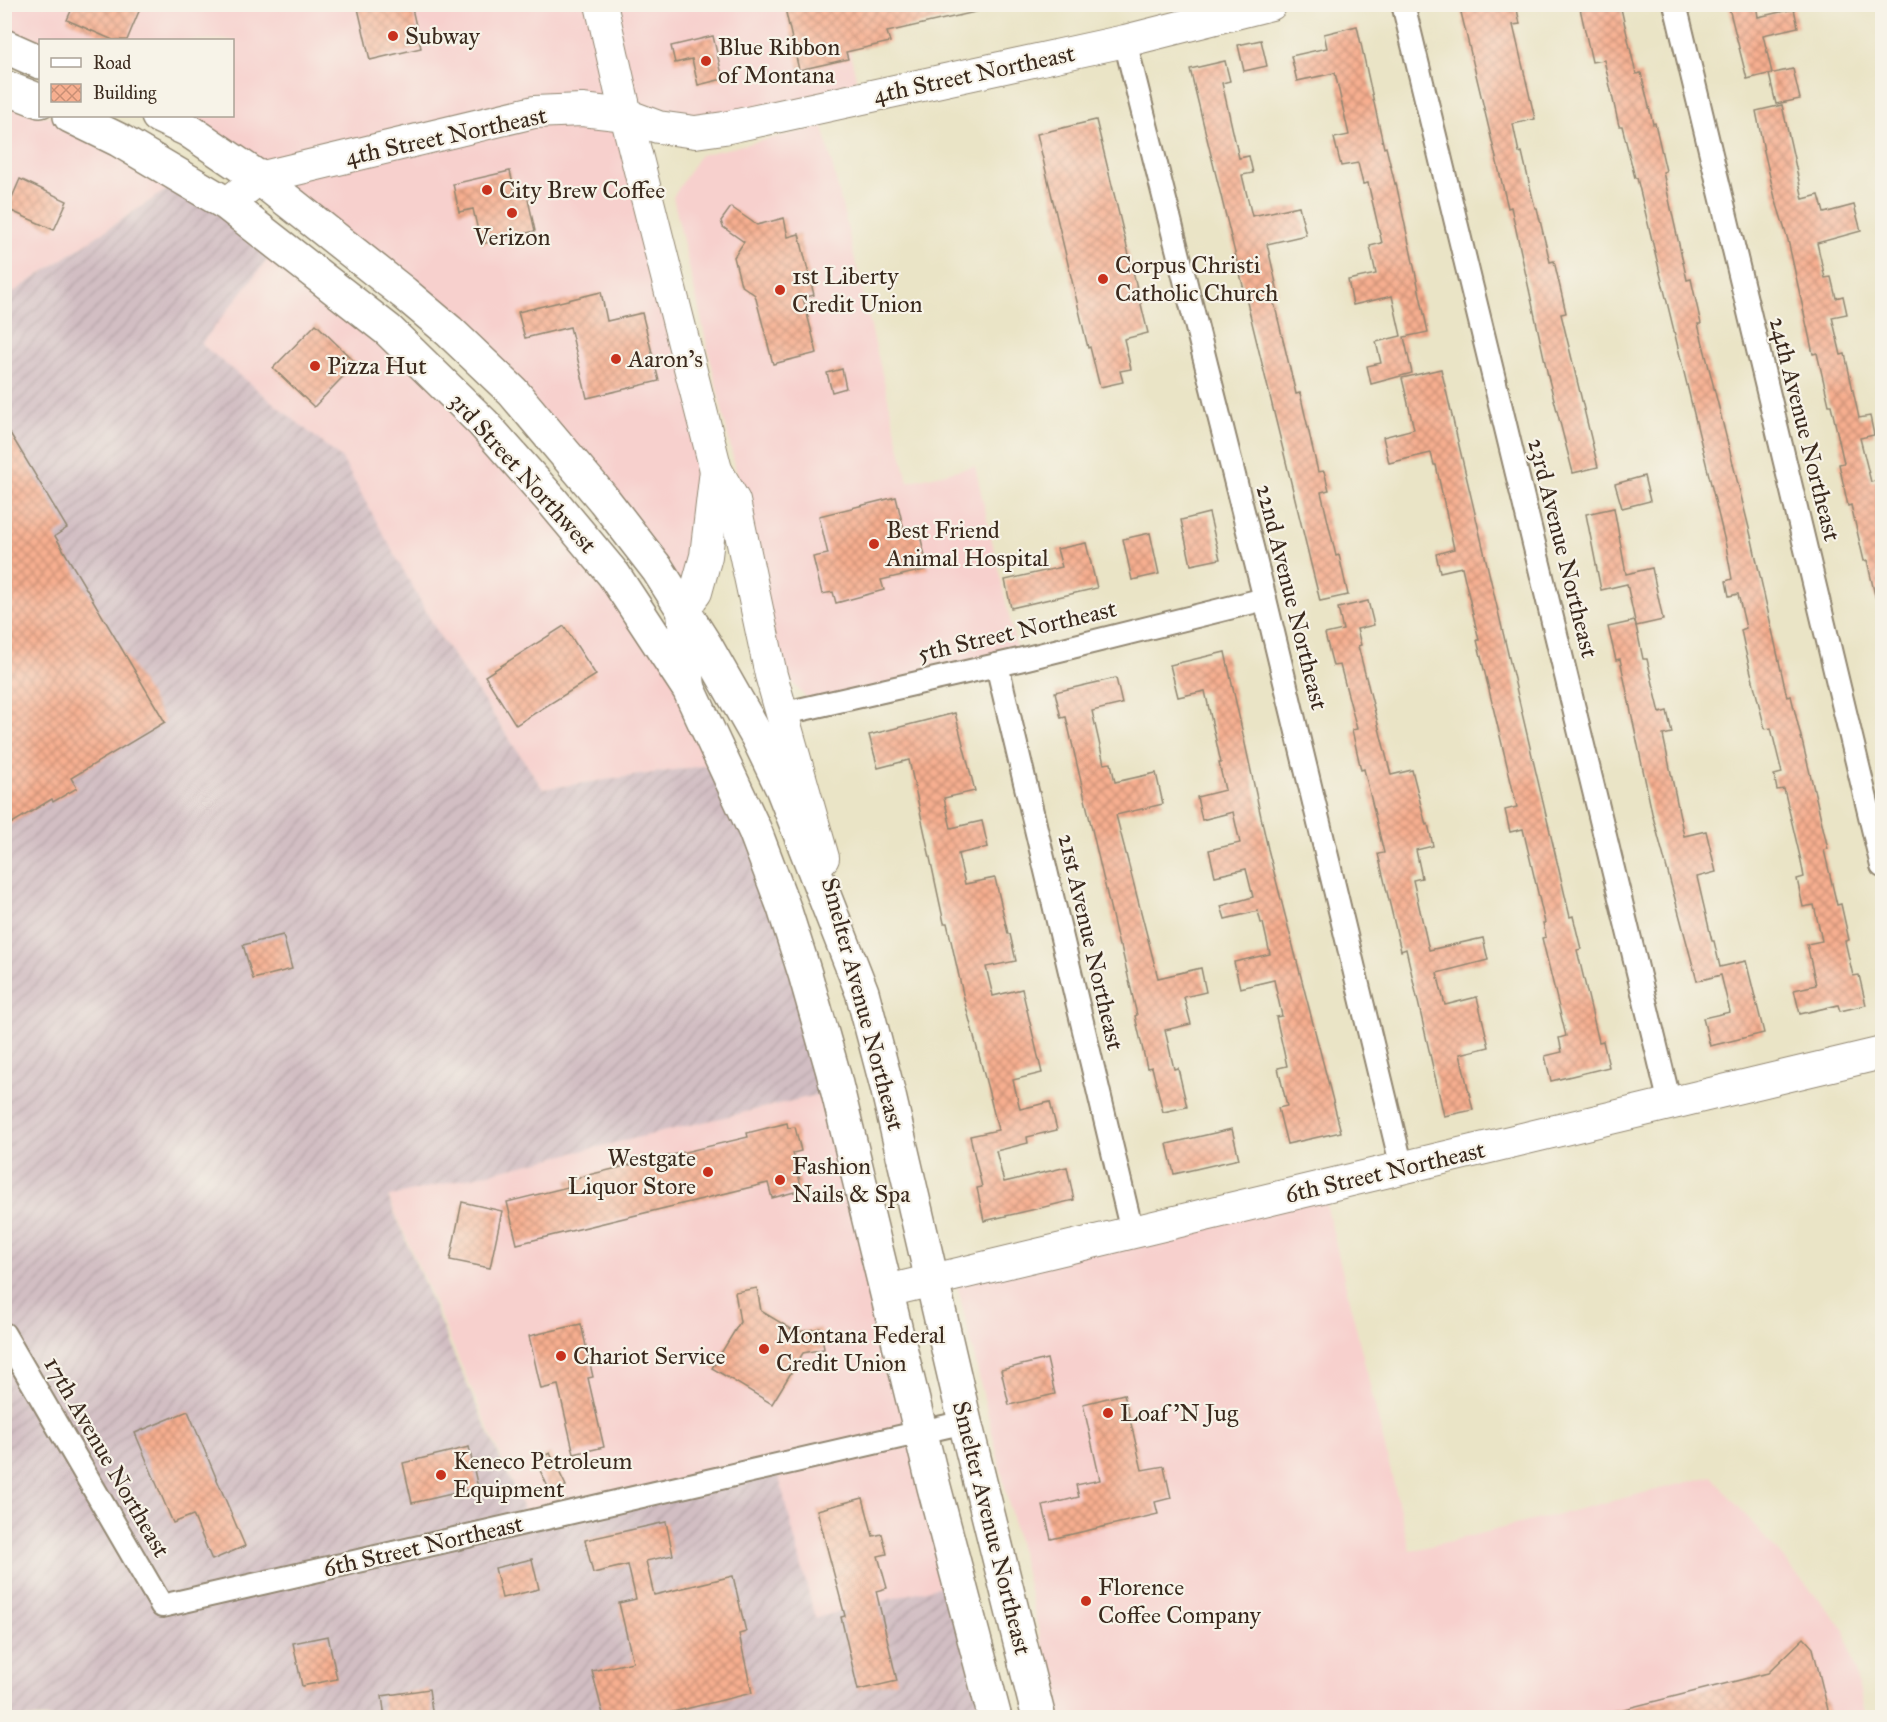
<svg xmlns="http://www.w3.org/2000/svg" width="1887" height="1722" font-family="'IM FELL Great Primer',serif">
  <defs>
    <pattern id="industrial-furrows" width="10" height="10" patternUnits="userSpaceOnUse" patternTransform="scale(1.5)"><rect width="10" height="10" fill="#d2bec3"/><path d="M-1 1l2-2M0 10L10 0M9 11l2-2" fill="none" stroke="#b5a3a7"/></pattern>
    <pattern id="building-cross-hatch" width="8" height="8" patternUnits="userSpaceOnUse" patternTransform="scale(1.5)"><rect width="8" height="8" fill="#f7af90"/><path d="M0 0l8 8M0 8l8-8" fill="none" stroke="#c98f75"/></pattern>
  </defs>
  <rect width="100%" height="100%" fill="#f7f3e8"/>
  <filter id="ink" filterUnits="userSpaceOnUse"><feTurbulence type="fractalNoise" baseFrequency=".0167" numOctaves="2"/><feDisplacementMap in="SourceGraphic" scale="12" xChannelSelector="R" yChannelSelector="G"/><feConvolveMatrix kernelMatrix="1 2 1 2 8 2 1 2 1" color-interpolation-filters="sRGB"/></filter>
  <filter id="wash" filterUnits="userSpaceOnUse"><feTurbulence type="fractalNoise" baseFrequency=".008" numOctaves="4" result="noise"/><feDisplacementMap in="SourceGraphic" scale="24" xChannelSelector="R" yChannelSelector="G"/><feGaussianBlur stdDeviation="1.35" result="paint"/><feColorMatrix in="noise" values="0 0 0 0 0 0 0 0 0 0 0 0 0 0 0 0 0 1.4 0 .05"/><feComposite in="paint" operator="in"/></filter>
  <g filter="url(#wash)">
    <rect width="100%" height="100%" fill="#eae4c6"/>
    <!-- built -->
    <g fill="#f7d0cd">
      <polygon points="5,5 839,5 861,99 724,128 627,115 716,470 683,610 513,392 158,116 232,116 232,40 40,40 40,62 5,46"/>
      <polygon points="4,87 40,116 67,116 184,178 5,298"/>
      <polygon points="823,126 908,482 975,466 1019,660 814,707 782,671 673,197 700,155"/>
      <polygon points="279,245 387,330 614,575 723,763 543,789 439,635 200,344"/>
      <polygon points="838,1090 958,1582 815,1619 529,1522 388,1196"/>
      <polygon points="1322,1187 1410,1551 1712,1476 1845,1630 1866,1717 1059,1717 955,1275"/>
    </g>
    <!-- industrial -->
    <polygon fill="url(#industrial-furrows)" points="184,178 279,245 201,344 342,459 439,635 543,789 723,763 838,1090 388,1197 455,1358 529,1522 776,1466 815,1618 958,1582 992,1717 5,1718 5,298"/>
    <g id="blocks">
      <!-- building -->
      <g fill="url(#building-cross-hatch)">
        <polygon points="74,4 142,4 127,40 113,40 67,20"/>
        <polygon points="357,4 411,4 421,48 370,60"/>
        <polygon points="784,4 980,4 980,11 887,32 890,42 846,52 848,59 799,70"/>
        <polygon points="1459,4 1516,4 1520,24 1513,25 1535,119 1513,124 1519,153 1522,152 1535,208 1537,208 1550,262 1554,261 1566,313 1561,314 1598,467 1573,473 1548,376 1511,207 1508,208"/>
        <polygon points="1579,4 1620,4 1636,74 1641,73 1653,124 1655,123 1666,171 1663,172 1674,222 1687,280 1691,279 1701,324 1698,324 1752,540 1787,697 1791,696 1817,802 1828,849 1824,850 1837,905 1841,904 1849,940 1845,941 1853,976 1859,975 1866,1005 1840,1011 1838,1005 1800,1014 1794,990 1816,985 1807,944 1822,941 1814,905 1803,907 1797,879 1804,877 1801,861 1784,789 1777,790 1774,775 1782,773 1771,728 1765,729 1745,649 1741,630 1746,628 1738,594 1729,596 1726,581 1732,579 1726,546 1637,178 1635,178 1622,126 1619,126 1604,60 1592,62"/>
        <polygon points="1728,4 1756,4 1758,17 1794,9 1798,27 1763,35 1772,73 1747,79"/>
        <polygon points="1357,26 1384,148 1386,147 1395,184 1396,183 1428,332 1404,337 1412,373 1371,384 1367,366 1381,363 1376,342 1401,336 1392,296 1353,305 1348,280 1376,274 1370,246 1382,243 1368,183 1363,184 1358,163 1341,166 1334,138 1349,135 1335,73 1297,81 1291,56 1327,48 1324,34"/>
        <polygon points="713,36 723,79 698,85 692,59 675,63 671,46"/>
        <polygon points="1261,40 1267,66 1244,71 1238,45"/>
        <polygon points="1225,61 1230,81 1222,83 1239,158 1249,156 1253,173 1242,175 1252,216 1299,206 1306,235 1267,244 1278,292 1272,294 1296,394 1300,393 1318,472 1324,471 1329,490 1321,492 1336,556 1339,555 1348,595 1320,601 1190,69"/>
        <polygon points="1793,69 1800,99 1776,104 1769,74"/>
        <polygon points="1782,105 1803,199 1819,195 1824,213 1854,205 1861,231 1817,243 1825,278 1831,277 1836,298 1843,296 1847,314 1832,317 1841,355 1845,354 1859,418 1870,416 1874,435 1860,438 1871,482 1882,479 1882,599 1876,600 1867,560 1864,561 1851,505 1848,506 1839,464 1844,463 1831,405 1829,405 1817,353 1813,354 1788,240 1775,198 1764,151 1756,111"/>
        <polygon points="1096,120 1148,333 1124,339 1131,369 1120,371 1123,382 1100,387 1090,347 1088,348 1037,134"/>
        <polygon points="510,171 515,193 526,190 535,231 481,244 473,209 459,212 453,184"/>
        <polygon points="20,179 67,201 54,230 7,209"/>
        <polygon points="731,207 757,225 784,218 788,237 799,234 814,295 803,298 817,353 773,364 755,295 741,285 734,257 744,242 723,227 721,221"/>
        <polygon points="601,292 607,321 642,313 659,381 587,398 570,327 525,338 518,312"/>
        <polygon points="316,324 356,363 314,407 273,368"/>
        <polygon points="842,369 846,388 832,392 827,373"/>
        <polygon points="1441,369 1570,917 1573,916 1581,949 1577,950 1599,1042 1603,1041 1609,1067 1551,1081 1545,1056 1562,1052 1559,1038 1566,1036 1542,938 1546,937 1543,923 1545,923 1523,829 1510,832 1505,810 1517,807 1477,640 1479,640 1462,567 1440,572 1436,554 1454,549 1436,465 1434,465 1431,453 1389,463 1383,437 1414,429 1402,378"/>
        <polygon points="4,423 67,528 55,536 165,722 71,778 77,788 53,802 52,799 4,828"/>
        <polygon points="1644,476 1650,501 1622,508 1615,484"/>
        <polygon points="896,497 905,534 919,531 928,569 881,580 884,590 836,603 833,592 822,594 813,557 828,554 819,516"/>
        <polygon points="1614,508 1626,574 1652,568 1663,620 1636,626 1627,584 1601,590 1586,514"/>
        <polygon points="1209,513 1220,559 1191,565 1181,520"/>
        <polygon points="1150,533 1159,574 1132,580 1123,539"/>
        <polygon points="1086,543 1097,588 1011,608 1005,580 1062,567 1057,549"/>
        <polygon points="1368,601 1374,625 1357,629 1361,645 1358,646 1391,775 1412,770 1426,825 1428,824 1433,846 1416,850 1422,878 1413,880 1429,950 1483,938 1488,960 1437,973 1445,1005 1477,997 1489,1047 1460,1054 1473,1110 1444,1116 1406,949 1401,951 1378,854 1384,853 1364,769 1361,770 1352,730 1357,729 1340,665 1333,666 1325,634 1343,630 1338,608"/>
        <polygon points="1635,621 1643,659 1647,659 1660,713 1667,711 1672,733 1663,735 1684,836 1706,831 1716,872 1697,877 1712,941 1714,941 1720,967 1746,961 1764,1033 1710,1046 1703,1018 1730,1012 1721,975 1697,981 1652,813 1620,659 1616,660 1608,627"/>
        <polygon points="564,626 596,675 516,725 485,676"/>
        <polygon points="1225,652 1268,849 1341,1132 1287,1144 1278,1108 1287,1106 1278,1068 1287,1066 1276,1017 1282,1016 1274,980 1240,988 1234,962 1270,954 1263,923 1261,923 1258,911 1225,919 1221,906 1253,897 1246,869 1215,876 1209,850 1240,843 1233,812 1202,820 1197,797 1225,790 1219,763 1221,763 1205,691 1178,697 1170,665"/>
        <polygon points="1116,678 1122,704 1092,711 1104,764 1111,763 1115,782 1156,773 1163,804 1116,815 1158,978 1201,968 1206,992 1184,997 1191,1024 1165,1030 1174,1069 1178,1068 1187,1107 1163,1112 1152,1067 1147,1068 1135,1016 1137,1015 1121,946 1119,946 1066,717 1061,718 1055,692"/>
        <polygon points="955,713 975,791 944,798 951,828 982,821 988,847 958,854 965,884 995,878 1008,934 1010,934 1016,961 986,967 993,996 1022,989 1042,1073 1013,1080 1020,1109 1050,1102 1057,1130 1027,1137 1028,1143 996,1151 1004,1182 1067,1167 1074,1200 984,1221 977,1188 982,1187 970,1136 998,1130 989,1093 965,1003 947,923 944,923 909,760 878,768 869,735"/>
        <polygon points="283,935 292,969 253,979 243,945"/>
        <polygon points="787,1123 788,1128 795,1127 801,1151 793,1153 802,1190 772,1198 768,1183 517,1244 507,1202 568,1187 567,1180 748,1137 747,1133"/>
        <polygon points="1232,1129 1239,1159 1174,1174 1167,1144"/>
        <polygon points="462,1202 502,1211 490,1268 450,1260"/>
        <polygon points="757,1288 761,1311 796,1332 821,1328 824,1349 803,1353 772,1404 712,1368 740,1322 735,1292"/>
        <polygon points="581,1324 593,1377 588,1378 604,1447 574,1454 558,1385 541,1389 529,1336"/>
        <polygon points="1047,1359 1055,1394 1009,1405 1001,1370"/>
        <polygon points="1124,1394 1142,1470 1164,1466 1171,1498 1155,1502 1158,1514 1051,1539 1043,1506 1079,1497 1076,1485 1100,1480 1083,1404"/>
        <polygon points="188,1411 245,1546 212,1560 193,1515 173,1523 135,1433"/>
        <polygon points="469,1447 478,1488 412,1503 403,1463"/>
        <polygon points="550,1453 566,1486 551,1493 535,1460"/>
        <polygon points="863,1498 873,1536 882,1534 887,1554 878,1556 887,1588 876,1591 897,1681 858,1690 841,1617 845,1616 817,1510"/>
        <polygon points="666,1522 673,1555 646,1561 654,1595 733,1576 746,1632 739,1634 752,1693 648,1718 604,1718 592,1671 633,1662 619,1603 636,1599 628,1565 593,1573 585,1540"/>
        <polygon points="532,1559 539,1589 502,1598 495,1568"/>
        <polygon points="328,1636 337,1679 302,1686 293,1643"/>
        <polygon points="1804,1638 1813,1648 1830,1718 1612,1718 1612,1712 1768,1673"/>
        <polygon points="429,1689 433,1718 385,1718 382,1696"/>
      </g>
    </g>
  </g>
  <g filter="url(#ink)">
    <use href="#blocks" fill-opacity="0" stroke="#928772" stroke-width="1.5"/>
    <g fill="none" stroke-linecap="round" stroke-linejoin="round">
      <defs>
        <g id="street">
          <polyline points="1403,4 1670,1104"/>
          <polyline points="1675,4 1882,866"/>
          <polyline points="1125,41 1265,599 1402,1168"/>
          <polyline points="997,665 1132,1232"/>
          <polyline points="781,714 1019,660 1265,599"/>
          <polyline points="4,1334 162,1606 965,1422"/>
        </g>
        <g id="secondary">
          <polyline points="601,4 626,115 716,470 734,501 771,675 823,858"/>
          <polyline points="227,204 259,178 534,112 582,110 626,115 658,127 695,132 724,128 1125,41 1271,4"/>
          <polyline points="689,689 683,610 696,592 706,556 716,470"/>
          <polyline points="887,1291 1882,1053"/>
        </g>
        <g id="highway">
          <polyline points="4,46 40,62"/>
          <polyline points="4,87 40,101"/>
          <polyline points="70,116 119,140 227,204 388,330 483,423 553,502 614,575 689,689 755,831 784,908 805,974 833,1072 934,1487 995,1718"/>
          <polyline points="158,116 188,130 259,178 404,293 449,331 513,392 604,500 658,570 706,646 758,738 782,788 862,992 887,1087 965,1422 1039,1718"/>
        </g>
      </defs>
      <!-- street casing -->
      <use href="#street" stroke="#928772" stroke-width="26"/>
      <!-- secondary casing -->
      <use href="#secondary" stroke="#928772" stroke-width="34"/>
      <!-- highway casing -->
      <use href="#highway" stroke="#928772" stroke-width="36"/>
      <!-- street -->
      <use href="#street" stroke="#fff" stroke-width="22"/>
      <!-- secondary -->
      <use href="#secondary" stroke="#fff" stroke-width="32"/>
      <!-- highway -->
      <use href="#highway" stroke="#fff" stroke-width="33"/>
    </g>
  </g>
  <!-- markers -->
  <g fill="#c8321e" stroke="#f7f3e8" stroke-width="2">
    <circle cx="393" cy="36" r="6"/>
    <circle cx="706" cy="61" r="6"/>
    <circle cx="487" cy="190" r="6"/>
    <circle cx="512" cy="213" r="6"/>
    <circle cx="1103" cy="279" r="6"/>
    <circle cx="780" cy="290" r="6"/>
    <circle cx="616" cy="359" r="6"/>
    <circle cx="315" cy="366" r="6"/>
    <circle cx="874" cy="544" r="6"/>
    <circle cx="708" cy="1172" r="6"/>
    <circle cx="780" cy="1180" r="6"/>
    <circle cx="764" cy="1349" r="6"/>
    <circle cx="561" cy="1356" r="6"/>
    <circle cx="1108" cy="1413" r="6"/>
    <circle cx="441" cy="1475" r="6"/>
    <circle cx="1086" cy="1601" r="6"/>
  </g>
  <g text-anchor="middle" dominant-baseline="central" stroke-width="4.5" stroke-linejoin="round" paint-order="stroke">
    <!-- poi labels -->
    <g font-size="24" fill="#3b2a1e" stroke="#f7f3e8" text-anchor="start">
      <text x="405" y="36">Subway</text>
      <text x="718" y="47">Blue Ribbon<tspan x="718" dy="28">of Montana</tspan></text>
      <text x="499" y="190">City Brew Coffee</text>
      <text x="512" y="237" text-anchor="middle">Verizon</text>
      <text x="1115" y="265">Corpus Christi<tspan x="1115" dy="28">Catholic Church</tspan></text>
      <text x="792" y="276">1st Liberty<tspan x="792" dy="28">Credit Union</tspan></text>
      <text x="628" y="359">Aaron's</text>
      <text x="327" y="366">Pizza Hut</text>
      <text x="886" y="530">Best Friend<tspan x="886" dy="28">Animal Hospital</tspan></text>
      <text x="696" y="1158" text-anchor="end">Westgate<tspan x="696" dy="28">Liquor Store</tspan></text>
      <text x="792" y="1166">Fashion<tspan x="792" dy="28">Nails &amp; Spa</tspan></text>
      <text x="776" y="1335">Montana Federal<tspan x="776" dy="28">Credit Union</tspan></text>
      <text x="573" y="1356">Chariot Service</text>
      <text x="1120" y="1413">Loaf 'N Jug</text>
      <text x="453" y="1461">Keneco Petroleum<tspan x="453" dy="28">Equipment</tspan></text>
      <text x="1098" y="1587">Florence<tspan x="1098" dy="28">Coffee Company</tspan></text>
    </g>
    <!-- street labels -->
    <g font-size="24" fill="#3b2a1e" stroke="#f7f3e8">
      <text transform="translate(974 74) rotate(-12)">4th Street Northeast</text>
      <text transform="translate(446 136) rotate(-12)">4th Street Northeast</text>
      <text transform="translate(1805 429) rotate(76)">24th Avenue Northeast</text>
      <text transform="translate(523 473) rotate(48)">3rd Street Northwest</text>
      <text transform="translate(1563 548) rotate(76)">23rd Avenue Northeast</text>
      <text transform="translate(1292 597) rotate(76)">22nd Avenue Northeast</text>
      <text transform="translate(1017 631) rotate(-13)">5th Street Northeast</text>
      <text transform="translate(1091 942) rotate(77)">21st Avenue Northeast</text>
      <text transform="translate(863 1004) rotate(75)">Smelter Avenue Northeast</text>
      <text transform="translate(1385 1172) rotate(-13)">6th Street Northeast</text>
      <text transform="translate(107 1457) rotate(60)">17th Avenue Northeast</text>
      <text transform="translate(992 1528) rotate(76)">Smelter Avenue Northeast</text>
      <text transform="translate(423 1546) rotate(-13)">6th Street Northeast</text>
    </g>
  </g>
  <!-- margin -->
  <rect width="1887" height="1722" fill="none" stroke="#f7f3e8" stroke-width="24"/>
  <!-- legend -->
  <rect x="39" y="39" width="195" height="78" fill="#f7f3e8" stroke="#aca397" stroke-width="1.5"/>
  <rect x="51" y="58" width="30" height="9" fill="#ffffff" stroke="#aca397" stroke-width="1.5"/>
  <text x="93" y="69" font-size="18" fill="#3b2a1e">Road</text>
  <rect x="51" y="84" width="30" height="18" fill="url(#building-cross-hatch)" stroke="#aca397" stroke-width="1.5"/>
  <text x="93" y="99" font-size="18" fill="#3b2a1e">Building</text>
</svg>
